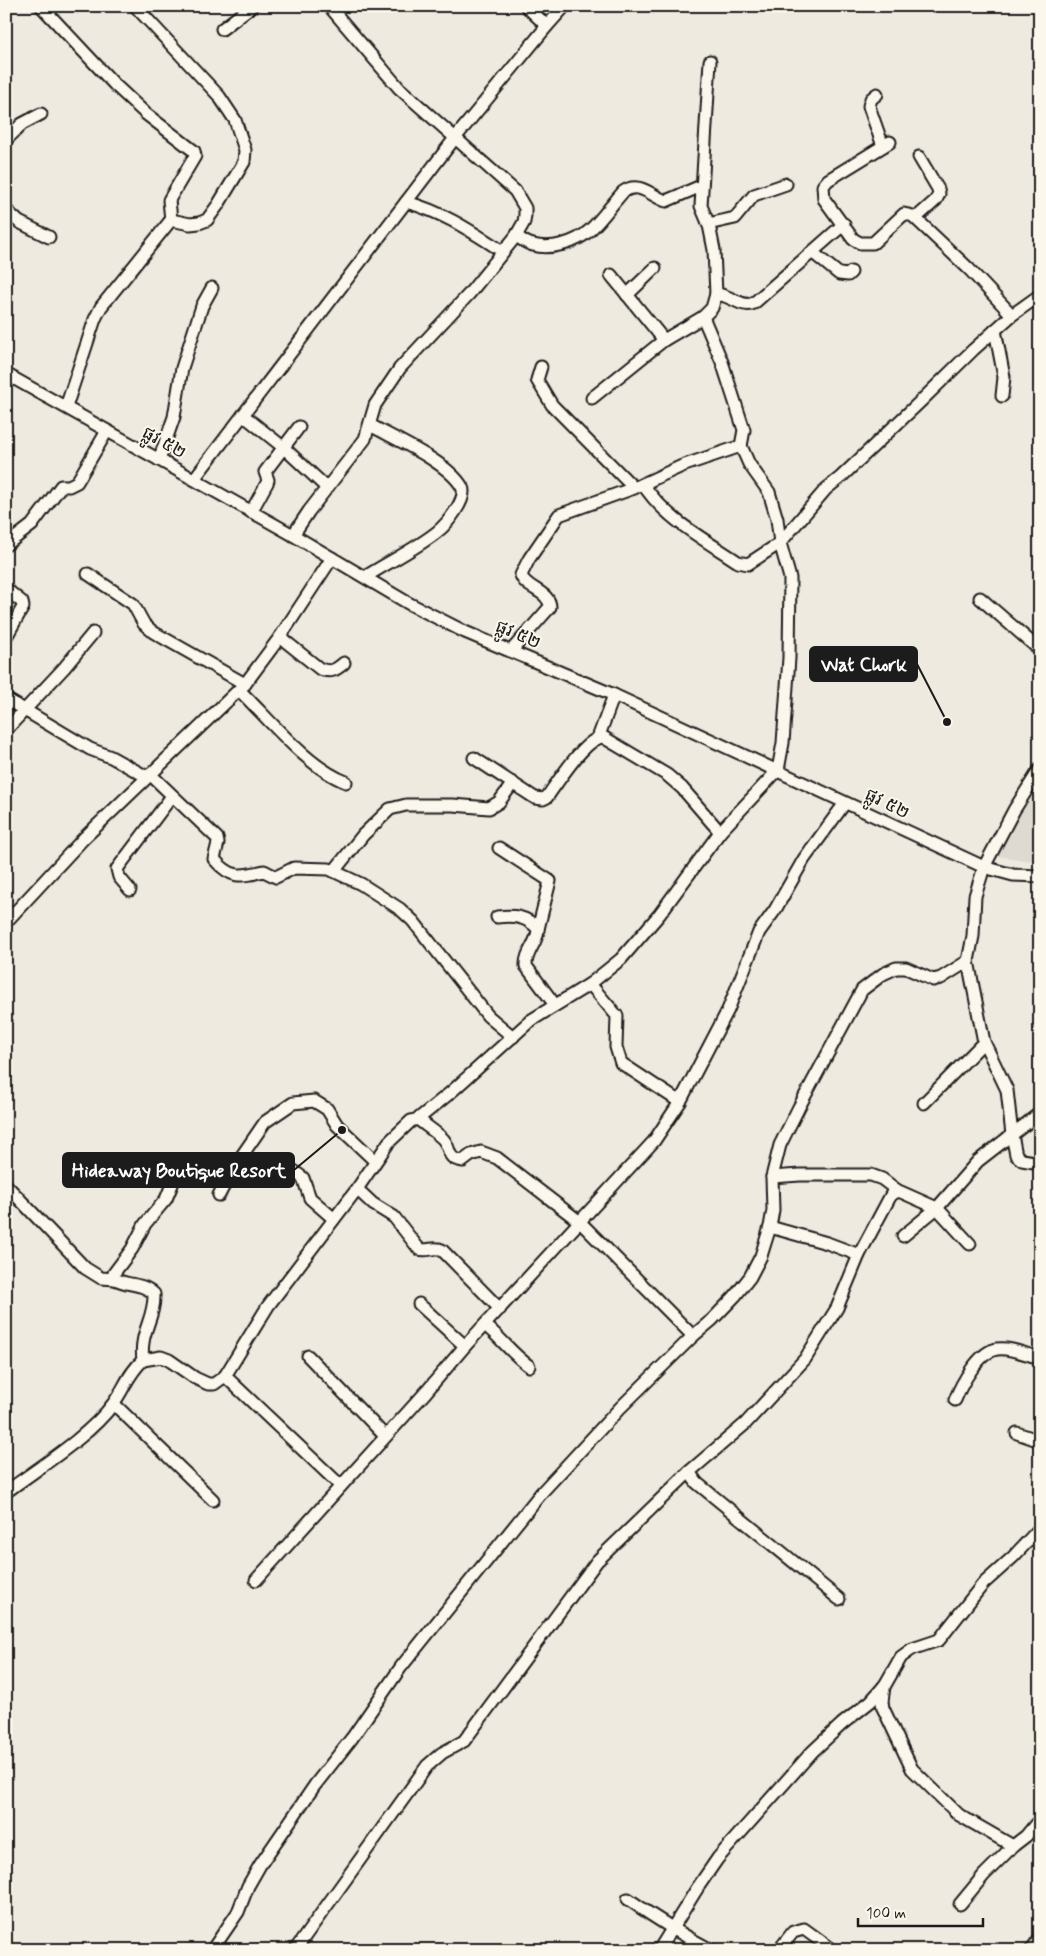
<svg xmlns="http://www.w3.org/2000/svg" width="1046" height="1956" font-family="Mynerve,'Noto Sans Khmer',sans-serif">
  <rect width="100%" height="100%" fill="#eeeadf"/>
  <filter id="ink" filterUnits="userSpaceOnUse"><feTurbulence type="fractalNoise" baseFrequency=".02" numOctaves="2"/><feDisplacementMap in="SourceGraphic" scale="10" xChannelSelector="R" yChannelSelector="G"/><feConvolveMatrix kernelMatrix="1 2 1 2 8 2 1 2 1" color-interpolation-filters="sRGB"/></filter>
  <g filter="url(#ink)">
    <!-- built -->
    <polygon fill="#dedad1" points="1040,777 1040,862 996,856"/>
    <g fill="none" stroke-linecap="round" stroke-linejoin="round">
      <defs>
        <g id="minor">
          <polyline points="41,6 115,85 146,114 194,151 195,156 169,200 171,220 190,224 199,223 207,220 218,205 244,162 245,150 235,120 219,96 135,6"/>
          <polyline points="526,6 547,26"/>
          <polyline points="6,7 6,6"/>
          <polyline points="222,29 252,6"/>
          <polyline points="710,61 701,206 709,225 714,250 716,294"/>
          <polyline points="877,94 871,99 869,106 872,115 883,146"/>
          <polyline points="6,140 22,124 41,114"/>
          <polyline points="890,142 828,180 823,186 824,199 853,239 860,243 873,243 904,214 913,216 969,269 1012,315"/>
          <path d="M 406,202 C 443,212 471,231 502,251"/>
          <polyline points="6,210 19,222 49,237"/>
          <polyline points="916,218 936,200 939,194 938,189 919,157"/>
          <polyline points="708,224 735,218 754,195 786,184"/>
          <path d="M 516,236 C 521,239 527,244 533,245 C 551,250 576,243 590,230 C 602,219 612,204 623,192 C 639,180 651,196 666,201 L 701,186"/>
          <polyline points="812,252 839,274 848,275 851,272"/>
          <polyline points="611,275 664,340"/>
          <polyline points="627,295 655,268"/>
          <polyline points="995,330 1004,377 1002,396"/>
          <polyline points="541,367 537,380 552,405 634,488"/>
          <polyline points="6,374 293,535 408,603 465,632 614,695 984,867 1013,875 1040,876"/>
          <polyline points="592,398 664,340 703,317"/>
          <polyline points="66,407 95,319 101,307 171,220"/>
          <polyline points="243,415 283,447 327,488"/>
          <polyline points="159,460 174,417 182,368 202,306 212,288"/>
          <polyline points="194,479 455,138 547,26 565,6"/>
          <path d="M 643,484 C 665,519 704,539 738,562 L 748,564 L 780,543 L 826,489 L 841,477 L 923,399 L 973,350 L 1012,315 L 1040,295"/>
          <polyline points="251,512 267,483 268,480 265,472 299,427"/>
          <polyline points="293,535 309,511 365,439 375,405 400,368 469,294 516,236 524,222 525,215 525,208 515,191 399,88 329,6"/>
          <polyline points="6,545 32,525 61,486 69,486 77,482 107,431"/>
          <polyline points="88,574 133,604 144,624 153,632 245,684"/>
          <path d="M 365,577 C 387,563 417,548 437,532 C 446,525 468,499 462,487 C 448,462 395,439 370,425"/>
          <polyline points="6,589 22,602 23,607 6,637"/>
          <polyline points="980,598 1040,650"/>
          <path d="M 280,637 L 320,669 C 331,673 336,670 344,663"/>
          <path d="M 511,651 L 550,607 C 550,591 525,589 521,575 L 529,559 L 559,515 L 634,488 L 682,466 L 741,446"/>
          <path d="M 239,690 C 269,719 307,767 346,782"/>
          <polyline points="6,699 90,749 111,757 147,777"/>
          <polyline points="6,730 64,668 93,633"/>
          <polyline points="598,738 614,695"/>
          <path d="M 474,758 L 535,798 L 543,799 L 547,797 C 558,782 585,738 603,737 L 667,775 L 682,788 L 720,832"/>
          <polyline points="1040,769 1014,810 984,867 975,896 973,936 968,961 984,1042 1007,1090 1012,1135 1016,1155 1022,1160 1040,1163"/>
          <path d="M 150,774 L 217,838 L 218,843 L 214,859 C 231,879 240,877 264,871 L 276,877 L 294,868 L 329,869 L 361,884 L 400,909 L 413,921 L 488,1016 L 513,1037"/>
          <polyline points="499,848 550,881 538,929"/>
          <polyline points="334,871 363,835 390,809 406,805 453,805 489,808 499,802 513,783"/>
          <polyline points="130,890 119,877 117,869 172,796"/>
          <path d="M 497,917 C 513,915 527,916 538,929 C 538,943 525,952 526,966 L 555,1005"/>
          <polyline points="6,922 84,838 245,684 280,637 332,558"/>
          <polyline points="590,984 617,1016 616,1047 621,1063 680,1102"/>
          <polyline points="924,1103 984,1042"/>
          <path d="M 418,1119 C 426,1126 436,1132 443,1139 C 452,1149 445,1159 463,1161 L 471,1155 L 481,1152 L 497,1158 L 580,1222 L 693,1336"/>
          <polyline points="287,1166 303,1178 310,1198 334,1219"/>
          <polyline points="772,1177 800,1175 871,1175 882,1179 898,1191"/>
          <polyline points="6,1185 85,1268 101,1278 115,1279"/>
          <path d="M 357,1189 L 373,1204 L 394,1217 L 419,1249 C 427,1252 435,1246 442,1250 L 500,1309"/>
          <polyline points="219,1195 232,1170 265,1122 293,1103 314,1101 327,1109 337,1125 375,1161"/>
          <polyline points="770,1227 827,1243 859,1255"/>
          <polyline points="903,1236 937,1208 970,1244"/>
          <polyline points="419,1304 465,1346"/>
          <path d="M 485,1325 C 501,1338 512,1354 529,1366"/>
          <polyline points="308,1356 385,1436"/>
          <path d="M 143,1360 C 139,1332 155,1319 154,1294 C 144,1283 128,1286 115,1279 L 114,1273 L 132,1249 L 145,1224 L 166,1199 L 181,1163"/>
          <polyline points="225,1376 341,1486"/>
          <path d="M 955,1400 C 961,1385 978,1352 997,1349 C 1010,1347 1027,1355 1040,1358"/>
          <polyline points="114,1404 213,1500"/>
          <polyline points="1017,1433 1040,1441"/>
          <path d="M 6,1492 C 38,1468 90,1436 113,1404 C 125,1388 127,1375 143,1360 L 161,1357 L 169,1360 L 195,1378 L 208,1384 L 214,1384 L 225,1376 L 268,1306 L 357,1189 L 389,1142 L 411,1121 L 418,1119 L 450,1093 L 530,1021 L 590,984 L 621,959 L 659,915 L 720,832 L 778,770 L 783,743 L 789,658 L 790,578 L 780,543 L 777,519 L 769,492 L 749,464 L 741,446 L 744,430 L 722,362 L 703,317 L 712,308 L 716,294 C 729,294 742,309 754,303 L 844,224"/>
          <polyline points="256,1580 426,1392 465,1346 654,1141 680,1102 728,1010 759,932 775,910 804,859 845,803"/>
          <polyline points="839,1599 697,1483 689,1472 745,1424 805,1359 837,1308 859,1255 891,1195 898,1191 901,1192 937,1208 978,1161 1040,1113"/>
          <polyline points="884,1686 882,1702 883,1708 912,1769 959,1815 1013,1846"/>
          <path d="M 628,1899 C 655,1918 682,1935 711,1950"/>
          <polyline points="960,1904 984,1875 1013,1846 1026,1836 1040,1819"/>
          <polyline points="212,1950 238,1912 248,1886 260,1865 315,1785 352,1738 401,1667 542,1492 620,1408 693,1336 712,1320 735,1296 750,1277 761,1256 770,1227 773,1210 772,1177 780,1145 799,1107 862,990 883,974 896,968 906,968 933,980 941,978 968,961"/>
          <polyline points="295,1950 427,1766 442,1753 464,1741 597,1561 689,1472"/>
          <polyline points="659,1950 698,1887 718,1858 812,1752 842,1724 871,1701 885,1685 901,1657 912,1649 939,1640 983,1584 1013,1557 1040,1528"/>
          <polyline points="779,1950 793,1932 804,1929 833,1950"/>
          <polyline points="1031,1950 1040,1938"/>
        </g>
      </defs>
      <!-- minor casing -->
      <use href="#minor" stroke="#1c1c1c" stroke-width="15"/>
      <!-- minor -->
      <use href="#minor" stroke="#fbf7ec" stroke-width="11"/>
    </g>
  </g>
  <g text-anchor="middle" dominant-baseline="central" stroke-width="4" stroke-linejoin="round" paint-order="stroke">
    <!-- street labels -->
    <g font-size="18" fill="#1c1c1c" stroke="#fbf7ec">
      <text transform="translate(164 443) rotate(29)">ផ្លូវ ៥២</text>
      <text transform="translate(518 635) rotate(23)">ផ្លូវ ៥២</text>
      <text transform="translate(887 804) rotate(26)">ផ្លូវ ៥២</text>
    </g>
  </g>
  <!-- callouts -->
  <path fill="none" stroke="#1c1c1c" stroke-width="2" d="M947 722L917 664M342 1130L294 1170"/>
  <g fill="#1c1c1c" stroke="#fbf7ec" stroke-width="2">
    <circle cx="947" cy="722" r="5"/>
    <circle cx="342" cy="1130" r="5"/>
  </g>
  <g fill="#1c1c1c" stroke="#1c1c1c" stroke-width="2">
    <rect x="810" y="647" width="107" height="34" rx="5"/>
    <rect x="63" y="1153" width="231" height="34" rx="5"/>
  </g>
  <g font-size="19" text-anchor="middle" font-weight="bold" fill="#fff">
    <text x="864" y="671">Wat Chork</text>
    <text x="179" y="1177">Hideaway Boutique Resort</text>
  </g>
  <!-- margin -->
  <rect width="1046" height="1956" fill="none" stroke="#fbf7ec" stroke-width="25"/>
  <rect x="12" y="12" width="1021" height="1931" fill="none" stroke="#1c1c1c" stroke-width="2" filter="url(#ink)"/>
  <!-- scale -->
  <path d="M858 1918v8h125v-8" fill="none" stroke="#1c1c1c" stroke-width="2.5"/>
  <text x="866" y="1918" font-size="15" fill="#1c1c1c" stroke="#fbf7ec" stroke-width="4" paint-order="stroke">100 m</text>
</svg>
